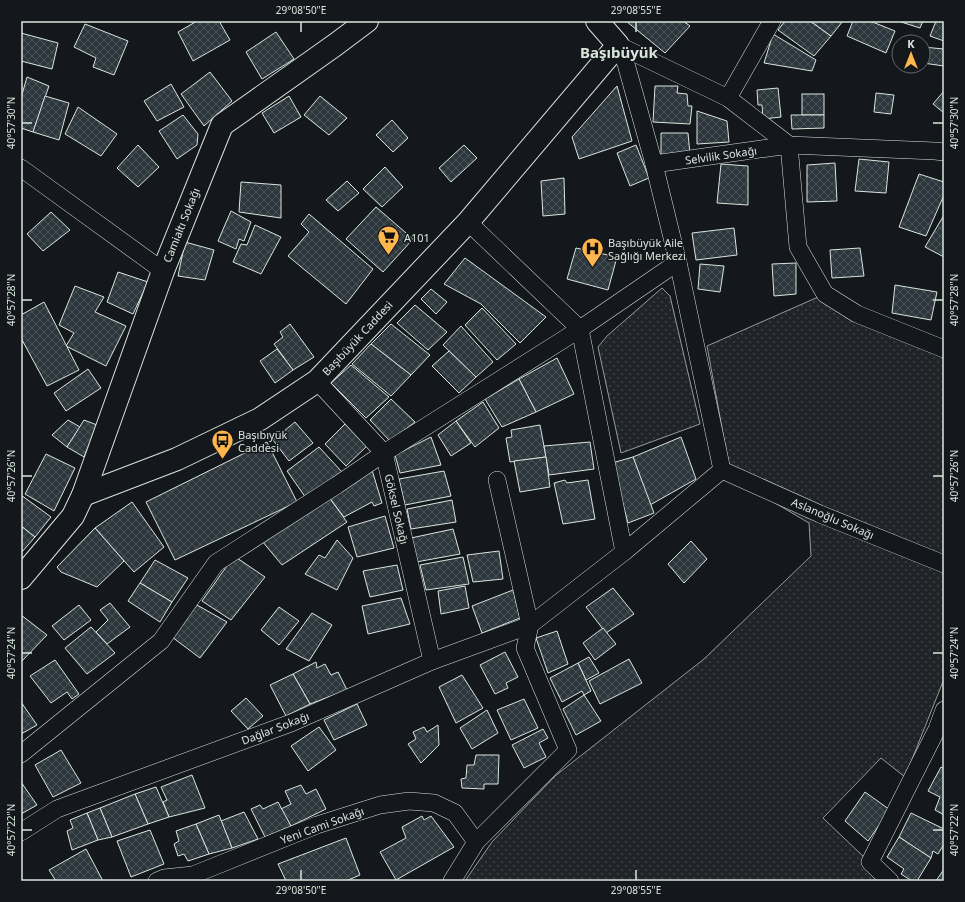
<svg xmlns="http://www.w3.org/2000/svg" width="965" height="902" font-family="'Noto Sans',sans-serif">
  <defs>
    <pattern id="grass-dots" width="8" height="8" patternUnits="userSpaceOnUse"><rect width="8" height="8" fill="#202428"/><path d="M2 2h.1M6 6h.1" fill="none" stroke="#404447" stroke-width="1.8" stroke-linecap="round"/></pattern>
    <pattern id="building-cross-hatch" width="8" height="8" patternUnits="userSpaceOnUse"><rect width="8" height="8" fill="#2c363c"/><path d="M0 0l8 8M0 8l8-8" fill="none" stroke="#4a5358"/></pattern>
  </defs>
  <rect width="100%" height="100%" fill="#14181c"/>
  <!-- grass -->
  <g fill="url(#grass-dots)" stroke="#939e99">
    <polygon points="662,288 670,296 700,424 621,453 598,347 607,336"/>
    <polygon points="825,294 944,344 944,679 905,777 881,758 823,818 889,881 465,881 492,842 555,776 704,659 811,556 809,523 731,477 707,346"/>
  </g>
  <!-- building -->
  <g fill="url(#building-cross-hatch)" stroke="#d8e6dc">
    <polygon points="197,21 219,21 230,40 193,61 178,32"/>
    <polygon points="626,21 683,21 690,26 665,53"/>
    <polygon points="785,21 810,21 831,36 814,56 778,30"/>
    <polygon points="810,21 843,21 831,36"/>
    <polygon points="853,21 870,21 895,31 886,53 847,36"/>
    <polygon points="898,21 923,21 920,28"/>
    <polygon points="936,21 944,21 944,41 930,36"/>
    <polygon points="85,24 128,41 114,75 93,67 96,58 74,47"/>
    <polygon points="276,32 294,59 262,79 246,52"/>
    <polygon points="21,33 58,43 52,69 21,61"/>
    <polygon points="773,34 816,60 812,71 764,63"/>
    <polygon points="923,47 944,49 944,66 923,63"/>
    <polygon points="210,72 232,101 204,126 181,94"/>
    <polygon points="27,77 49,86 33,132 21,128 21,98"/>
    <polygon points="171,84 184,107 157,121 144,101"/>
    <polygon points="617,86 632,141 579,159 572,137"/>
    <polygon points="655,86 678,86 677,93 687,94 688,106 692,106 690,124 653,122"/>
    <polygon points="778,88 781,117 763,119 762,105 758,105 757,90"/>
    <polygon points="944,91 944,113 933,104"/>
    <polygon points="876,93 894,95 891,114 874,112"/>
    <rect x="802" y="94" width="22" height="21"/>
    <polygon points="45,96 69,103 59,140 33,132"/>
    <polygon points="289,96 301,117 274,133 262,113"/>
    <polygon points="320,96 347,118 329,135 304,115"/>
    <polygon points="78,107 117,134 101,156 65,134"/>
    <polygon points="697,111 727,121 729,142 697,144"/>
    <polygon points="183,115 198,134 197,145 177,159 159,131"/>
    <polygon points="791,115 824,115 824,128 792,129"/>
    <polygon points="392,120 408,138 393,152 376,135"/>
    <polygon points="661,133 688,133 690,155 661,159"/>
    <polygon points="138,145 159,167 138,187 117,168"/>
    <polygon points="464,145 477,158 451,182 439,168"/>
    <polygon points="636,145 649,178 630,186 617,153"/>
    <polygon points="859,159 889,162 886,193 855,191"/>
    <polygon points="835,163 837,201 807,202 807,165"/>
    <polygon points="721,164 748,166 748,205 717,203"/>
    <polygon points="385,167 403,187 382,207 363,189"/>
    <polygon points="919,174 944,182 944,195 926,236 899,227"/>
    <polygon points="564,178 565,214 543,216 541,181"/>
    <polygon points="347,181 359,193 338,211 326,200"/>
    <polygon points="241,182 281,185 281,218 239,212"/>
    <polygon points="376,207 413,239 383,272 346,239"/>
    <polygon points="231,211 251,222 244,241 239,239 236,249 218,241"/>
    <polygon points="51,212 70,230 43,251 27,234"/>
    <polygon points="309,214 373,269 346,304 288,256 309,232 301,224"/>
    <polygon points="944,215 944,257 925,247"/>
    <polygon points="255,225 281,237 261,274 233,262 241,244 247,245"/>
    <polygon points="734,228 737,255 696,260 692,233"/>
    <polygon points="185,242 214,250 205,280 178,276"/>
    <polygon points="576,248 617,257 608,290 567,279"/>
    <polygon points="860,248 864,276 832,278 830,250"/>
    <polygon points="465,258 546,317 520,343 481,304 444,284"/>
    <polygon points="796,263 796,294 774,296 772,264"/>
    <polygon points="700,264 724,266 720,292 698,289"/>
    <polygon points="118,272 148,282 133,314 107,302"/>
    <polygon points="895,285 937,292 931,320 892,313"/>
    <polygon points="75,286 104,297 95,312 126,326 106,366 66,346 74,333 59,325"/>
    <polygon points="431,289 447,302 436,314 421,299"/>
    <polygon points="44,302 79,370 47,386 21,338 21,315"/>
    <polygon points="415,305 447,332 428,350 397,323"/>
    <polygon points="482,308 516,344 497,360 465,325"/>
    <polygon points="290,324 314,357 293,370 274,344 283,337 280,332"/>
    <polygon points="391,324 430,355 411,375 371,344"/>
    <polygon points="461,326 493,362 476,377 443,345"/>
    <polygon points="371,344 411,375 391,396 352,364"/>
    <polygon points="277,349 293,370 275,383 260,361"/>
    <polygon points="449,351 476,377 459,393 432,366"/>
    <polygon points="557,358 574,394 536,412 519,379"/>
    <polygon points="351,365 389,397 366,418 331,383"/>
    <polygon points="88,369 101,388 66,411 54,393"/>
    <polygon points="519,379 536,412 502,427 485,399"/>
    <polygon points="391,399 415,422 390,441 370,420"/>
    <polygon points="483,402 499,428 475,447 456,421"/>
    <polygon points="68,420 80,427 67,447 52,435"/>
    <polygon points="84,420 97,425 84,457 67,447"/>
    <polygon points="456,421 471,443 451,456 438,435"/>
    <polygon points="295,422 313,443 289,461 273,440"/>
    <polygon points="345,424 368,445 346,466 325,444"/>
    <polygon points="540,425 546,457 510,462 506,438 512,437 511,430"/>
    <polygon points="431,437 441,465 400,473 395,455"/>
    <polygon points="681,437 696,479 650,505 633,457"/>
    <polygon points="267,442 297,502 175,560 146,502"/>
    <polygon points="590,442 594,469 549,475 544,446"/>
    <polygon points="319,447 342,472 306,498 287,471"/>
    <polygon points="46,454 75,468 54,511 25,494"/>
    <polygon points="546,457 550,487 520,492 514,461"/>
    <polygon points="633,457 654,513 628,523 612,463"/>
    <polygon points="372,470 382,503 374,506 372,502 344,517 328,496"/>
    <polygon points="444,471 451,496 405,505 399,479"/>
    <polygon points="565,480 567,483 588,480 595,519 563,524 554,483"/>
    <polygon points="21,495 51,517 35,537 21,526"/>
    <polygon points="328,496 347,522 282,565 262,541"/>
    <polygon points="452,500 456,522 411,529 407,509"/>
    <polygon points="132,502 164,547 134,572 95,528"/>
    <polygon points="385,516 394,548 357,557 348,527"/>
    <polygon points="21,526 35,537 21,553"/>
    <polygon points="95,528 124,561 97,587 61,572 57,567"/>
    <polygon points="453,529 460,554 416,562 411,538"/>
    <polygon points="337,540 353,558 337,590 305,574 319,555 325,558"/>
    <polygon points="691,541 707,559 684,583 668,564"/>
    <polygon points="499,551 503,579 473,582 467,555"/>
    <polygon points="234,556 265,577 231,620 202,601"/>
    <polygon points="463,557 469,584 426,590 420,565"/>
    <polygon points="155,560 188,578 172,602 140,583"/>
    <polygon points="397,565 403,590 370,597 363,571"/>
    <polygon points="140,583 172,602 160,622 128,601"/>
    <polygon points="465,586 469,608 441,614 438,591"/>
    <polygon points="613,588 634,614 606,633 586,607"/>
    <polygon points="513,590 520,618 482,633 472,606"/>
    <polygon points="401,598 410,624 368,634 362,606"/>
    <polygon points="110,603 130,627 107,644 96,632 108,620 100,610"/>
    <polygon points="79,605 91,620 64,640 52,626"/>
    <polygon points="197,605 227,622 200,658 172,637"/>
    <polygon points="279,607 299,621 279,645 261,630"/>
    <polygon points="312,613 332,625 309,661 286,649"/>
    <polygon points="21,615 47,635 21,662"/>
    <polygon points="91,627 115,653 87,674 65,648"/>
    <polygon points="603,628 616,644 595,660 583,643"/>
    <polygon points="557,631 568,664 548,673 536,638"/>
    <polygon points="505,652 518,677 506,683 508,688 495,694 480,665"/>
    <polygon points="589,657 599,673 586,680 578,663"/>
    <polygon points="629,659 642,683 600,704 589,681"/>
    <polygon points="55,660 79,694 72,699 67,692 51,703 30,676"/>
    <polygon points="316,662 317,668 325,664 331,675 338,672 347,690 310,704 293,674"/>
    <polygon points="578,663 591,691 584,695 582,691 562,702 550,678"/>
    <polygon points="293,674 310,704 286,716 270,685"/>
    <polygon points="462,675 483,708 456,723 439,687"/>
    <polygon points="584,695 601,721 576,735 563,709"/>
    <polygon points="246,698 263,716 248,729 231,711"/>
    <polygon points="524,699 538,728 511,740 497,710"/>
    <polygon points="21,702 37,725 21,734"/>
    <polygon points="357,704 367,725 334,740 324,720"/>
    <polygon points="487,710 498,733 472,749 460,728"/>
    <polygon points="438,725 439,745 421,763 408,744 416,739 413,732 424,727 427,732"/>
    <polygon points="319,727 336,750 308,771 291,746"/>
    <polygon points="543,729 548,738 539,743 546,757 524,768 512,745"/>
    <polygon points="61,750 81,783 53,797 35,765"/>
    <polygon points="476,755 499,755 498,784 484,784 484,789 462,788 461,779 466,778 467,765 474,765"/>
    <polygon points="941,767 944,769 944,815 935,810 940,797 928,791"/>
    <polygon points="192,775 205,808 169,817 163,802 167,800 161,787"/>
    <polygon points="21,782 37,805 21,814"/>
    <polygon points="301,785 306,794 316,789 326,809 291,826 281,809 291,804 285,791"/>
    <polygon points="156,787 169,817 148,824 135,794"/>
    <polygon points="865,792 890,810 868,841 845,821"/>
    <polygon points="135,794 148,824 112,837 100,808"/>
    <polygon points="278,802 291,826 265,837 251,809 260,805 263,809"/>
    <polygon points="100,808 112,837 98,840 87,813"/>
    <polygon points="244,812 258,839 232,848 221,821"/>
    <polygon points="87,813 98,840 72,850 67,831 73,828 70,820"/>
    <polygon points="911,813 944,829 944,844 938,854 933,851 931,858 899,837"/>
    <polygon points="219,815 232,848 209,854 196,824"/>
    <polygon points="422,816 424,820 431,816 454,847 396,880 380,852 406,838 402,827"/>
    <polygon points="196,824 209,854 188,861 184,854 178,856 174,844 179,841 176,831"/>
    <polygon points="150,830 164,864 131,877 117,841"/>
    <polygon points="899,837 931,858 917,881 912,881 901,874 904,869 887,857"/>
    <polygon points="346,838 360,875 346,881 286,881 278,864"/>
    <polygon points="86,849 103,881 56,881 49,870"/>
    <polygon points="944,869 944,881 936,881"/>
  </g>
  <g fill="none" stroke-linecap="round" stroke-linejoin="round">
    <defs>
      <g id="street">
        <polyline points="618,45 728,98 789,145 935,151 944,152"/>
        <polyline points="728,98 772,21"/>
        <polyline points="654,164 789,145 798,247 825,294 857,314 944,349"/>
        <polyline points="21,168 163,271"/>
        <polyline points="468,222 580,329 624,552"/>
        <polyline points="317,381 384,453 432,661"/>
        <polyline points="722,470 820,514 944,564"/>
        <polyline points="21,754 161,641 216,563 337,485 384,453 580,329 678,262"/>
        <polyline points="21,832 57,809 291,723 432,661 530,625 497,480"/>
        <polyline points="157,881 164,878 193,875 317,825 380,805 409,801 434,803 455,813 476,842"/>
        <polyline points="452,881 476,842 568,750 525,648 530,625 624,552 722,470 678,262 654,164 626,64 618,45"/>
        <polyline points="890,881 870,862 937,729 944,710"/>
      </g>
      <g id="secondary">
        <polyline points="83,495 177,459 260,419 317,381 468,222 618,45 597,21"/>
        <polyline points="21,578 73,516 83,495 163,271 222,125 335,45 367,21"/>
      </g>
    </defs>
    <!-- street casing -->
    <use href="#street" stroke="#d8e6dc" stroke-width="18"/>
    <!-- secondary casing -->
    <use href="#secondary" stroke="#d8e6dc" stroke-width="24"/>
    <!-- street -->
    <use href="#street" stroke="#14181c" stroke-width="17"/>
    <!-- secondary -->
    <use href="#secondary" stroke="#14181c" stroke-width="22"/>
  </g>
  <!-- ticks -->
  <path fill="none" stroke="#d8e6dc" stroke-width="1.5" d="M 301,22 L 301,32M 636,22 L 636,32M 22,123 L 32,123M 933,123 L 943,123M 22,300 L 32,300M 933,300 L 943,300M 22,476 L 32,476M 933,476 L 943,476M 22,653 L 32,653M 933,653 L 943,653M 22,830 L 32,830M 933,830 L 943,830M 301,870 L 301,880M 636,870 L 636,880"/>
  <!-- icons -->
  <defs>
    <symbol id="supermarket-pin" viewBox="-11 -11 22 30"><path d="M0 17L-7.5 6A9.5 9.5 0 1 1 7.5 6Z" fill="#ffb74d" stroke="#14181c"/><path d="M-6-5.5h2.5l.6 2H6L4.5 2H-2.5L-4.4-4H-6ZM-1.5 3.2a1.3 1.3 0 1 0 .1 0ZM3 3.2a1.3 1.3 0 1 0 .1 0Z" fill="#111"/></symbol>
    <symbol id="hospital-pin" viewBox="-11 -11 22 30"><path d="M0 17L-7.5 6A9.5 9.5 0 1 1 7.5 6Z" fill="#ffb74d" stroke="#14181c"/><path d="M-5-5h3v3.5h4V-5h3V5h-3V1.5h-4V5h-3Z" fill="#111"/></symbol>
    <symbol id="bus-pin" viewBox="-11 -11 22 30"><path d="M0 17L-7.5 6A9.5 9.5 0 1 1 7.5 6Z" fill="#ffb74d" stroke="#14181c"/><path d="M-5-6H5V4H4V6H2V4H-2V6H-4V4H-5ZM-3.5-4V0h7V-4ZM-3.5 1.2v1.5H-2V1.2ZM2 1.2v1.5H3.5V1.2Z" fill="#111"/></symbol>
  </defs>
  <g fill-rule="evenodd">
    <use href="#supermarket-pin" x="376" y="224" width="25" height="34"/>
    <use href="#hospital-pin" x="580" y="236" width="25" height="34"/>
    <use href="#bus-pin" x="210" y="428" width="25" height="34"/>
  </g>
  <g text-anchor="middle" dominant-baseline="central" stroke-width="3" stroke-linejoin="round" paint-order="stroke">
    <!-- street labels -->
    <g font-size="11" fill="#d8e6dc" stroke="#14181c">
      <text transform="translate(721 155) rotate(-8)">Selvilik Sokağı</text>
      <text transform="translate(181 225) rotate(-68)">Camialtı Sokağı</text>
      <text transform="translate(357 338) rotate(-47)">Başıbüyük Caddesi</text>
      <text transform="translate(397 509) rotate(77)">Göksel Sokağı</text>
      <text transform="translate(833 518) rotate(23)">Aslanoğlu Sokağı</text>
      <text transform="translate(275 728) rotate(-21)">Dağlar Sokağı</text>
      <text transform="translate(322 825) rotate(-20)">Yeni Cami Sokağı</text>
    </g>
    <!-- poi labels -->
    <g font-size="11" fill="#d8e6dc" stroke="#14181c" text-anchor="start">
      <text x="404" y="237">A101</text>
      <text x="608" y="242">Başıbüyük Aile<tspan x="608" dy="13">Sağlığı Merkezi</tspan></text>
      <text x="238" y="434">Başıbıyük<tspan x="238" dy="13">Caddesi</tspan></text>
    </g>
    <!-- district labels -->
    <g font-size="15" font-weight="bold" fill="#d8e6dc" stroke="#14181c">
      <text x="619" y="52">Başıbüyük</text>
    </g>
  </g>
  <!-- border -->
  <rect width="965" height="902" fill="none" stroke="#14181c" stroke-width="44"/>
  <!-- north arrow -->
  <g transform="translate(911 54)"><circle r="19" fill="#14181c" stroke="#626a69"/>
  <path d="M0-3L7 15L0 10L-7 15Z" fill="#ffb74d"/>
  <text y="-6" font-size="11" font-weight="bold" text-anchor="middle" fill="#d8e6dc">K</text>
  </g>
  <rect x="22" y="22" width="921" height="858" fill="none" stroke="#d8e6dc" stroke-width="1.5"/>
  <g font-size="10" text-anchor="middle" fill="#d8e6dc">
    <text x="301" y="14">29°08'50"E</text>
    <text x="636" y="14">29°08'55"E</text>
    <text transform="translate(11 123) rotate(-90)" y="4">40°57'30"N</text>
    <text transform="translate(954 123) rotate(-90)" y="4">40°57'30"N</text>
    <text transform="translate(11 300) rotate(-90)" y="4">40°57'28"N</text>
    <text transform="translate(954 300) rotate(-90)" y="4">40°57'28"N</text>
    <text transform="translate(11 476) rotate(-90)" y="4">40°57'26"N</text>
    <text transform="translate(954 476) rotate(-90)" y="4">40°57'26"N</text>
    <text transform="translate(11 653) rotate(-90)" y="4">40°57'24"N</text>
    <text transform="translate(954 653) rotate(-90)" y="4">40°57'24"N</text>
    <text transform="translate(11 830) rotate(-90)" y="4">40°57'22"N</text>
    <text transform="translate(954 830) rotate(-90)" y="4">40°57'22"N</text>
    <text x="301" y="894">29°08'50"E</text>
    <text x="636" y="894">29°08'55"E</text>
  </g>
</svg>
